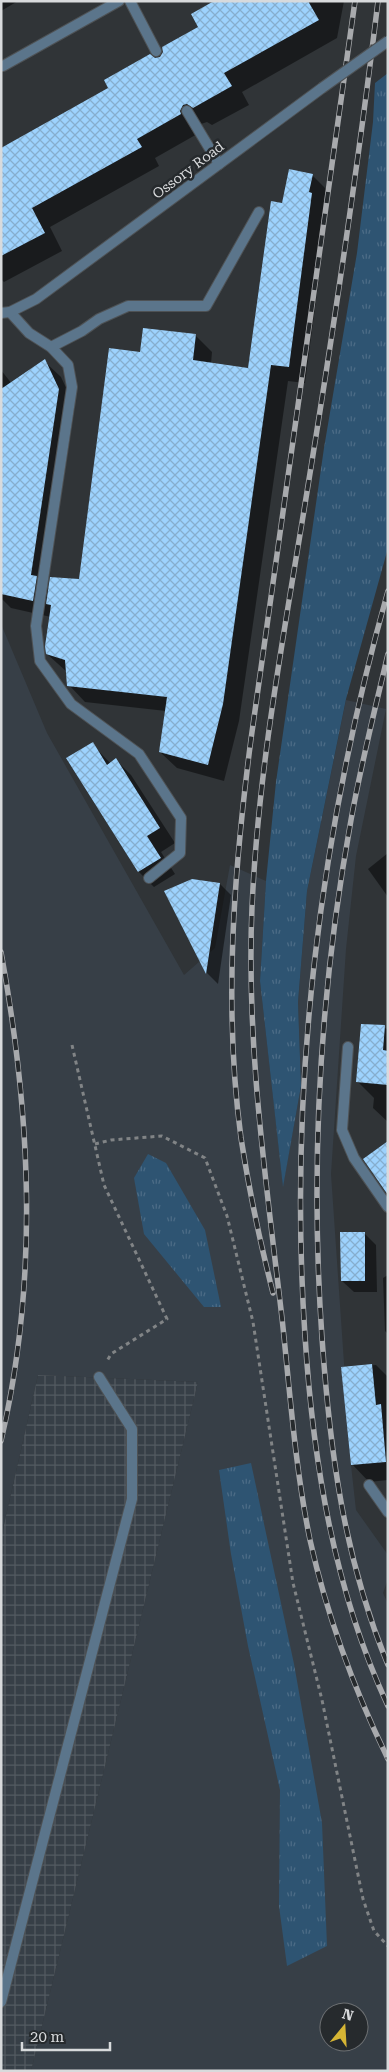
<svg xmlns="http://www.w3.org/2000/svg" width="389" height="2072" font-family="'Roboto Serif',serif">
  <defs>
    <pattern id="industrial-grid" width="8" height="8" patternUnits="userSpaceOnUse" patternTransform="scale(1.25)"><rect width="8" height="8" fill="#373f47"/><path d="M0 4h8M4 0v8" fill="none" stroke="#535a61"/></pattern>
    <pattern id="grass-tufts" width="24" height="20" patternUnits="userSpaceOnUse" patternTransform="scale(1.25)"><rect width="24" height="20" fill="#2e5472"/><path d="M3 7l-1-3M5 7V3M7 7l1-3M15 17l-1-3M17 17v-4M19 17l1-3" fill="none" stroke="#4c6c86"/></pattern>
    <pattern id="building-cross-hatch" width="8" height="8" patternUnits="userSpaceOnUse" patternTransform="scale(1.25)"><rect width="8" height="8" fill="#9dd2fd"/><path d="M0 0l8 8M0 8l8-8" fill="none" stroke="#86aece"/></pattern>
  </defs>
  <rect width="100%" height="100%" fill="#303437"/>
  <!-- built -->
  <path fill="#373f47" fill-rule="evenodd" d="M 1,624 L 47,733 L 184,975 L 215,948 L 230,865 L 266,881 L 260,981 L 283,1185 L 301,1086 L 298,1002 L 307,891 L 346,700 L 386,709 L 356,856 L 346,949 L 331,1174 L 351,1465 L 356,1510 L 388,1555 L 388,1579 L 383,1593 L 388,1604 L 388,2071 L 31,2071 L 198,1382 L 38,1375 L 1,1538 ZM 329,2012 L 359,2012 L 359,2042 L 329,2042 Z"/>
  <!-- industrial -->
  <polygon fill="url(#industrial-grid)" points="38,1375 198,1382 31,2071 1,2071 1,1538"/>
  <!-- grass -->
  <g fill="url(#grass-tufts)">
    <polygon points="388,73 388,548 346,699 307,891 298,1002 301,1086 283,1187 260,981 266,881 276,782 324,448 357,253 373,122 375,83"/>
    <polygon points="148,1154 166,1163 205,1230 221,1307 204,1307 144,1234 134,1178"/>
    <polygon points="251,1463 294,1664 322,1823 327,1946 287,1966 279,1906 280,1790 248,1646 231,1554 219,1470"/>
  </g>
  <!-- shadow -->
  <g fill="#0007">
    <polygon points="1,1 18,1 1,11"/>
    <polygon points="216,1 344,1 337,38 242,92 249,105 212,125 207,122 201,124 198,130 199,133 155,158 159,166 50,227 62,251 4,282 1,279 1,145 4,148 110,88 155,59 160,58 200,27"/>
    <polygon points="312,175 329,192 325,207 328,210 305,383 288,381 239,721 224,781 177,768 160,752 166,711 85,702 69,685 67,672 47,654 51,617 11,608 1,598 1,370 12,384 44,361 61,377 75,407 47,588 50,590 80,580 141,354 144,330 196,336 212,352 211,364 249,370 283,204"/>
    <polygon points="92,744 111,764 116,760 131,775 175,843 161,852 175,874 154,887 139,872 68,759"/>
    <polygon points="388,853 388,897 368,869"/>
    <polygon points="220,884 231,895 218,984 207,973 166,892"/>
    <polygon points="384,1027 388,1030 388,1122 373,1108 374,1098 358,1082"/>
    <polygon points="364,1233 376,1245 377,1292 354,1292 342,1281"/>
    <polygon points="388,1275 388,1334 385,1331 383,1278"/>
    <polygon points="376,1365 388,1377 388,1480 369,1482 352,1464 342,1368"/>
  </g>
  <!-- building -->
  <g fill="url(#building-cross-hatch)">
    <polygon points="214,1 308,1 319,20 224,73 232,86 193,108 187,104 183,105 180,111 181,114 137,139 142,147 32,208 45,233 1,256 1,148 108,88 104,80 150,54 155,58 160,57 163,52 162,47 198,27 191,14"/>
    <polygon points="289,169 313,174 309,192 312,193 289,367 271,365 223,704 208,765 159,752 167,697 67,686 65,660 46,654 45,646 51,605 46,604 50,577 79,579 109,348 140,352 143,328 196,334 193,360 248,368 271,201 282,203"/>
    <polygon points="45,359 59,389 31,575 37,576 33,601 1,594 1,389"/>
    <polygon points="93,742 107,765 116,758 160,828 147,836 161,858 138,872 66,758"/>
    <polygon points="192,879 220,883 206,974 164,891"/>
    <polygon points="361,1024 385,1025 383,1050 388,1051 388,1085 356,1082"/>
    <polygon points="388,1141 388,1195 363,1159"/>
    <polygon points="340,1232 365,1232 365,1281 341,1281"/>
    <polygon points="372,1364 376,1405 381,1404 386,1462 351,1465 341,1367"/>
  </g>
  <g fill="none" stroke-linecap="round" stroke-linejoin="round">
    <defs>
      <g id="service">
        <polyline points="130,1 156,51"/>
        <polyline points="3,66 119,1"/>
        <polyline points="187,111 219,164"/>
        <polyline points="10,312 29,333 51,347 68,365 72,387 36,626 40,661 71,704 139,754 181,818 180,853 149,878"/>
        <polyline points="51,347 82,331 99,319 128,306 206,306 259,212"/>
        <polyline points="1,2002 132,1499 132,1429 99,1377"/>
      </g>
      <g id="minor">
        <polyline points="1,313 10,312 36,299 322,88"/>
        <polyline points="348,1047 342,1130 354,1158 388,1207"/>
        <polyline points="369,1485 388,1512"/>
      </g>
    </defs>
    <!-- service casing -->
    <use href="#service" stroke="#4e5255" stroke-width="12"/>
    <!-- minor casing -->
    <use href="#minor" stroke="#4e5255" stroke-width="12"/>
    <!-- path -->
    <g stroke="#818486" stroke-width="3" stroke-dasharray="4 4" stroke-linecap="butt">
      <polyline points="72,1045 104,1185 167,1319 111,1354 107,1361"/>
      <polyline points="95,1144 111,1140 162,1136 205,1158 227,1216 253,1322 293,1583 322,1700 363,1899 374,1931 388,1946"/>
    </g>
    <!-- service -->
    <use href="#service" stroke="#5b758b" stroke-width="10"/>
    <!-- minor -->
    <use href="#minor" stroke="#5b758b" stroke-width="10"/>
    <defs>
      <g id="rail">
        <path d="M 378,1 C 358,167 333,333 306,498 C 284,634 258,770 252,907 C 246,1044 266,1181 282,1318 C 290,1392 295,1467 310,1540 C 327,1616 354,1689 388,1759"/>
        <path d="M 388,591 C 320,832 288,1086 305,1336 C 313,1462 334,1590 388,1706"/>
        <path d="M 388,654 C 375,709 361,764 351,820 C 320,990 310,1166 322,1338 C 330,1453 344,1558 388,1665"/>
        <path d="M 1,952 C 31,1116 39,1278 1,1441"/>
        <path d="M 273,1293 C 260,1242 249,1190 241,1138 C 223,1005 234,870 251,739 L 355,1"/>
      </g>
    </defs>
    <!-- rail casing -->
    <use href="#rail" stroke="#a8aaad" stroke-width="5.5"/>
    <!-- rail -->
    <use href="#rail" stroke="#262a2d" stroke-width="4" stroke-dasharray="11" stroke-linecap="butt"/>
    <defs>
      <polyline id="minor-bridge" points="322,88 388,41"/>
    </defs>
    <!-- minor-bridge casing -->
    <use href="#minor-bridge" stroke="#4e5255" stroke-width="12" stroke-linecap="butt"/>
    <!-- minor-bridge -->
    <use href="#minor-bridge" stroke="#5b758b" stroke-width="10"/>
  </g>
  <g text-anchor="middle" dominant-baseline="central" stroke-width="5" stroke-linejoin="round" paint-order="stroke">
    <!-- street labels -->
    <g font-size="14" fill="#d8dadc" stroke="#262a2d">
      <text transform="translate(188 170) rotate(-37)">Ossory Road</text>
    </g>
  </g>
  <!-- border -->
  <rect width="389" height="2072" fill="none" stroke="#d8dadc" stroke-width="5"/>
  <!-- north arrow -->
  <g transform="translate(344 2027) rotate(18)"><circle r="24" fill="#262a2d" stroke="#6d7073"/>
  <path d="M0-4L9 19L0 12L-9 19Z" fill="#d6b534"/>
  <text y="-8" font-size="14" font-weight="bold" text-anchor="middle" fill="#d8dadc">N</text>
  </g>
  <!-- scale -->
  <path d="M22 2042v8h88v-8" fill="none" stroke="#d8dadc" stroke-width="2.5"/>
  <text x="30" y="2042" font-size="15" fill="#d8dadc" stroke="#262a2d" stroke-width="4" paint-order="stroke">20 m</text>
</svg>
